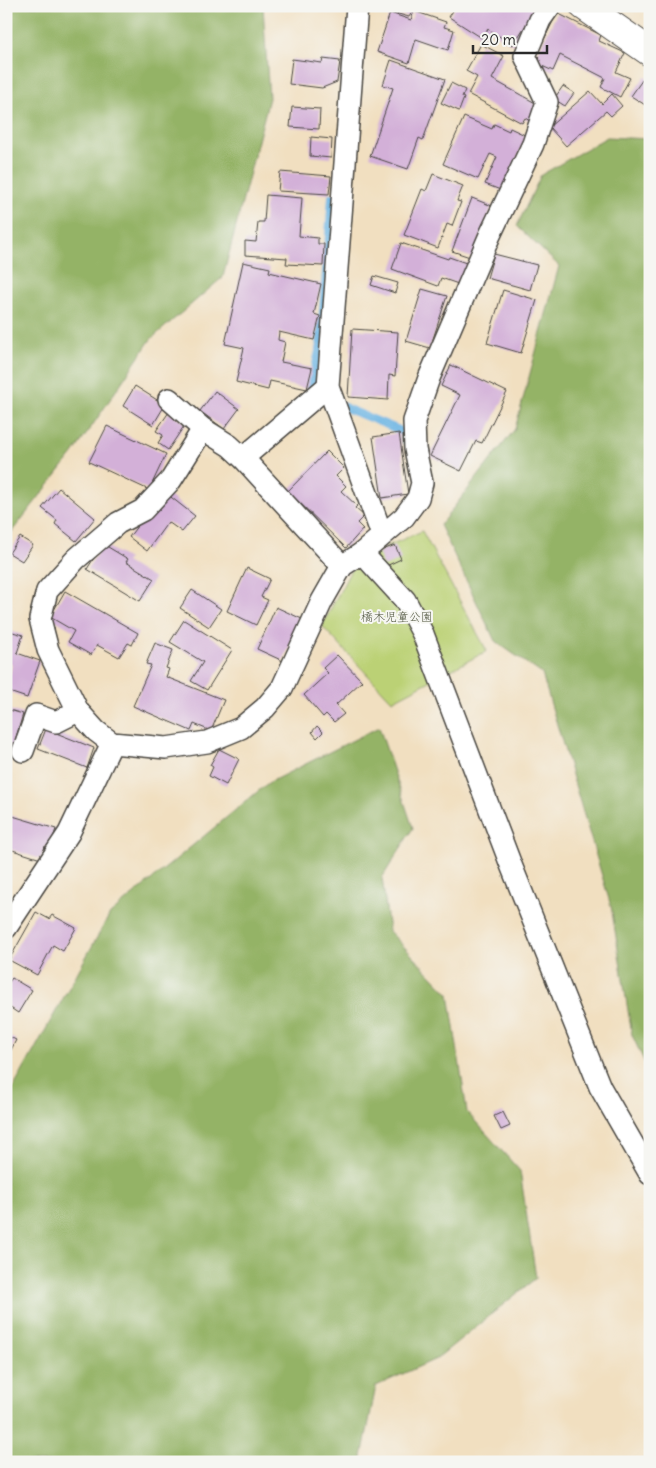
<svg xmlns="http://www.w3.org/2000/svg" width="656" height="1468" font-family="Delius,'Klee One',sans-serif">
  <rect width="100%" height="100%" fill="#f6f6f2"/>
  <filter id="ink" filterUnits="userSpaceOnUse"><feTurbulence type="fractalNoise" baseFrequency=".02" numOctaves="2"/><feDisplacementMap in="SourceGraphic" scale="10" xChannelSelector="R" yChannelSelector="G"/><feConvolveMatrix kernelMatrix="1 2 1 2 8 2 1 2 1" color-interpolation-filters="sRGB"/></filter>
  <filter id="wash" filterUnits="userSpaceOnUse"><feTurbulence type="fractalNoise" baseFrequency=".0096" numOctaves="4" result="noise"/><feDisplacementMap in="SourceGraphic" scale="20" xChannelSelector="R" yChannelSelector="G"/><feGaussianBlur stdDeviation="1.12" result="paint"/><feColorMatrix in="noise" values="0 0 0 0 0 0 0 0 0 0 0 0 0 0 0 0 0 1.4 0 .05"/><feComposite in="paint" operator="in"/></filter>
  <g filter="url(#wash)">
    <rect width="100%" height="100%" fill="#f1dfc0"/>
    <!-- green -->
    <polygon fill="#bbd175" stroke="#737e50" points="422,531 487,651 392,701 322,626 351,570 374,552"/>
    <!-- forest -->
    <g fill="#94b366" stroke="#606f48">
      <polygon points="6,6 263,6 269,98 223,277 151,339 73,454 6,539"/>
      <polygon points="607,137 650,139 650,1074 632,1035 611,906 542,674 495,641 440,525 515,429 559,266 517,226 541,175"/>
      <polygon points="379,727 413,828 382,878 389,931 449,994 467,1112 520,1171 536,1278 436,1359 376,1386 361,1462 6,1462 6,1101 110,914 268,783"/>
    </g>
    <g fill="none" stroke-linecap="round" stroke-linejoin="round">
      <!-- stream -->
      <g stroke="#6bb4e3" stroke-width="8">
        <polyline points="319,390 311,386 320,347 332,197"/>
        <polyline points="341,405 348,409 404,432 406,441"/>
      </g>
    </g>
    <g id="blocks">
      <!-- building -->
      <g fill="#d3b0d8">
        <polygon points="382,6 416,6 409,17 381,9"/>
        <polygon points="456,6 533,6 536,9 513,45 488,29 482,38 449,17"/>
        <polygon points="414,11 446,22 444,27 454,30 448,50 416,39 409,63 377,52 390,13 411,20"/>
        <polygon points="557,13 601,35 599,41 625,53 616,72 630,78 620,97 601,87 605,78 560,55 553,71 542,66 537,54"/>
        <polygon points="481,44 504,56 492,79 539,105 530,121 525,118 522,123 468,94 477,77 466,71"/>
        <polygon points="292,59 322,63 323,59 340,61 337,82 322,88 289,84"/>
        <polygon points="391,60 445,79 423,140 419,138 408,169 370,156 393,88 383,85"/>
        <polygon points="645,76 650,79 650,108 631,96"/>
        <polygon points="451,83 465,90 462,97 464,98 459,111 441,103"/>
        <polygon points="563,86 574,93 565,106 554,99"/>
        <polygon points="590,91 602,104 612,94 622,106 611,116 606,111 566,146 549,127"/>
        <polygon points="292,107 320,109 319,129 290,127"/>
        <polygon points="464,117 492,129 494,124 509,131 510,128 527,136 503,191 485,184 497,157 490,154 478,179 443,164"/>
        <polygon points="311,137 332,139 331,158 310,156"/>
        <polygon points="280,172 331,176 329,194 278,191"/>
        <polygon points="433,174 463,186 457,201 461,202 452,226 447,224 438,248 404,235 422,189 426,191"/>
        <polygon points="266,195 302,198 299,236 318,238 318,244 324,244 323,266 286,264 287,258 245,255 245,241 256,242 258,222 264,222"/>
        <polygon points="472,198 492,206 473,258 452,251"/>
        <polygon points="401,243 448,259 449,257 469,264 461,285 441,278 438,286 392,269"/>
        <polygon points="494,254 537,265 530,290 487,278"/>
        <polygon points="243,262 270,268 269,272 321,284 314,314 320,316 314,340 279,332 278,340 285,342 281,362 312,368 307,389 270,381 268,390 236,382 244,348 225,344"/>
        <polygon points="374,276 398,283 395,293 371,285"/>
        <polygon points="422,289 447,296 430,348 406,341"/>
        <polygon points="503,290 537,300 521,353 487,343"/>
        <polygon points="352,329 398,332 395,376 389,375 388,400 348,397"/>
        <polygon points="451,365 507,392 482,443 476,441 461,471 430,456 460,395 441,386"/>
        <polygon points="135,386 165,405 153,425 123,406"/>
        <polygon points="215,391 239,409 224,429 200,411"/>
        <polygon points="169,412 186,423 168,450 158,443 163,435 156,431"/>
        <polygon points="107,426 166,454 149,490 89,462"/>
        <polygon points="399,433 408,494 382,498 373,437"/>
        <polygon points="327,451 344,468 336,476 346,486 341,491 357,506 355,508 364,516 357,523 363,529 346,548 288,491"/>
        <polygon points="59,488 95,518 76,541 55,524 57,520 42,508"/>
        <polygon points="167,494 195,516 182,532 168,522 147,551 129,537 147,513"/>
        <polygon points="20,537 33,545 22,561 9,553"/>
        <polygon points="103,544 128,559 126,562 154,579 140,601 87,569"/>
        <polygon points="395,545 401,559 384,567 378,552"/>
        <polygon points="247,568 270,579 261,597 268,600 256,625 227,611"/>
        <polygon points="192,590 221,609 209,627 180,608"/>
        <polygon points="65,591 138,633 132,645 128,643 119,657 97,645 91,655 68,642 74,631 50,617"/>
        <polygon points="276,607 302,619 283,661 257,649"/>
        <polygon points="184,620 232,650 207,690 191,681 203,662 170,642"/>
        <polygon points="6,630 23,635 17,653 40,661 27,698 6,691 6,673 10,674 12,664 6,662"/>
        <polygon points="155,643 173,650 166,668 169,669 166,677 224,700 211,731 194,724 191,731 133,706 151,665 146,664"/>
        <polygon points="337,655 362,681 336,705 344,714 334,722 326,714 323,717 304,695 328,673 323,668"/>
        <polygon points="6,709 23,714 7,767 6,767"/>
        <polygon points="317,726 323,732 317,738 312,732"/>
        <polygon points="46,729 94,748 87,768 38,749"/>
        <polygon points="219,749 239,759 226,785 209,776 213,767 210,765"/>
        <polygon points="6,814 56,829 50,847 45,846 41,859 6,848"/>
        <polygon points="36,912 49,919 52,915 76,928 63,951 53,945 37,975 9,960"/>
        <polygon points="12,978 32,990 18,1013 6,1005 6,986"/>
        <polygon points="6,1035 16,1040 9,1054 6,1052"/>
        <polygon points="503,1112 510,1126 501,1130 494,1116"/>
      </g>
    </g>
  </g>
  <g filter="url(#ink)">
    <use href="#blocks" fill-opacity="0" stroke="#494641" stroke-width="1"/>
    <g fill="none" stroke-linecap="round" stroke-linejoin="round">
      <defs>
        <g id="street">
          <polyline points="357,6 328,386 382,535"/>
          <polyline points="550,6 540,20 525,56 547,102 533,144 490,235 429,378 414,421 415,449 422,483 418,498 404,517 362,553 405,600 423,634 511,865 600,1087 650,1174"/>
          <polyline points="169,399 203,429 230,446 243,458 342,566"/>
          <polyline points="203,429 171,480 143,510 118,523 76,559 47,591 40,619 48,650 78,711 96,731 112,743 166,748 207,742 241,728 265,708 282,688 322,601 342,566 362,553"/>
          <polyline points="243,458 328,386"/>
          <polyline points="23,751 36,715 56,722 78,711"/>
          <polyline points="6,928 69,833 112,743"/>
        </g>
        <polyline id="secondary" points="584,6 650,52"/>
      </defs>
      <!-- street casing -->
      <use href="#street" stroke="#494641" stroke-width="24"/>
      <!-- secondary casing -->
      <use href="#secondary" stroke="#494641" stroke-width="30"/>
      <!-- street -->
      <use href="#street" stroke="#fff" stroke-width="21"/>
      <!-- secondary -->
      <use href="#secondary" stroke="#fff" stroke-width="28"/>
    </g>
  </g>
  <g text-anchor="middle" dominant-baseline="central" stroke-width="4" stroke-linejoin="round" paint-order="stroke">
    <!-- park labels -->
    <g font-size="12" fill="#4f543e" stroke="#f6f6f2">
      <text x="397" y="616">橋木児童公園</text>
    </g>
  </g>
  <!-- margin -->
  <rect width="656" height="1468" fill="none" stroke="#f6f6f2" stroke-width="25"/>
  <!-- scale -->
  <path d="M473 45v8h74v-8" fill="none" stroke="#2b2b2b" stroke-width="2.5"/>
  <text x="481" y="45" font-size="15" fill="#2b2b2b" stroke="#f6f6f2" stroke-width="4" paint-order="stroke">20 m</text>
</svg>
